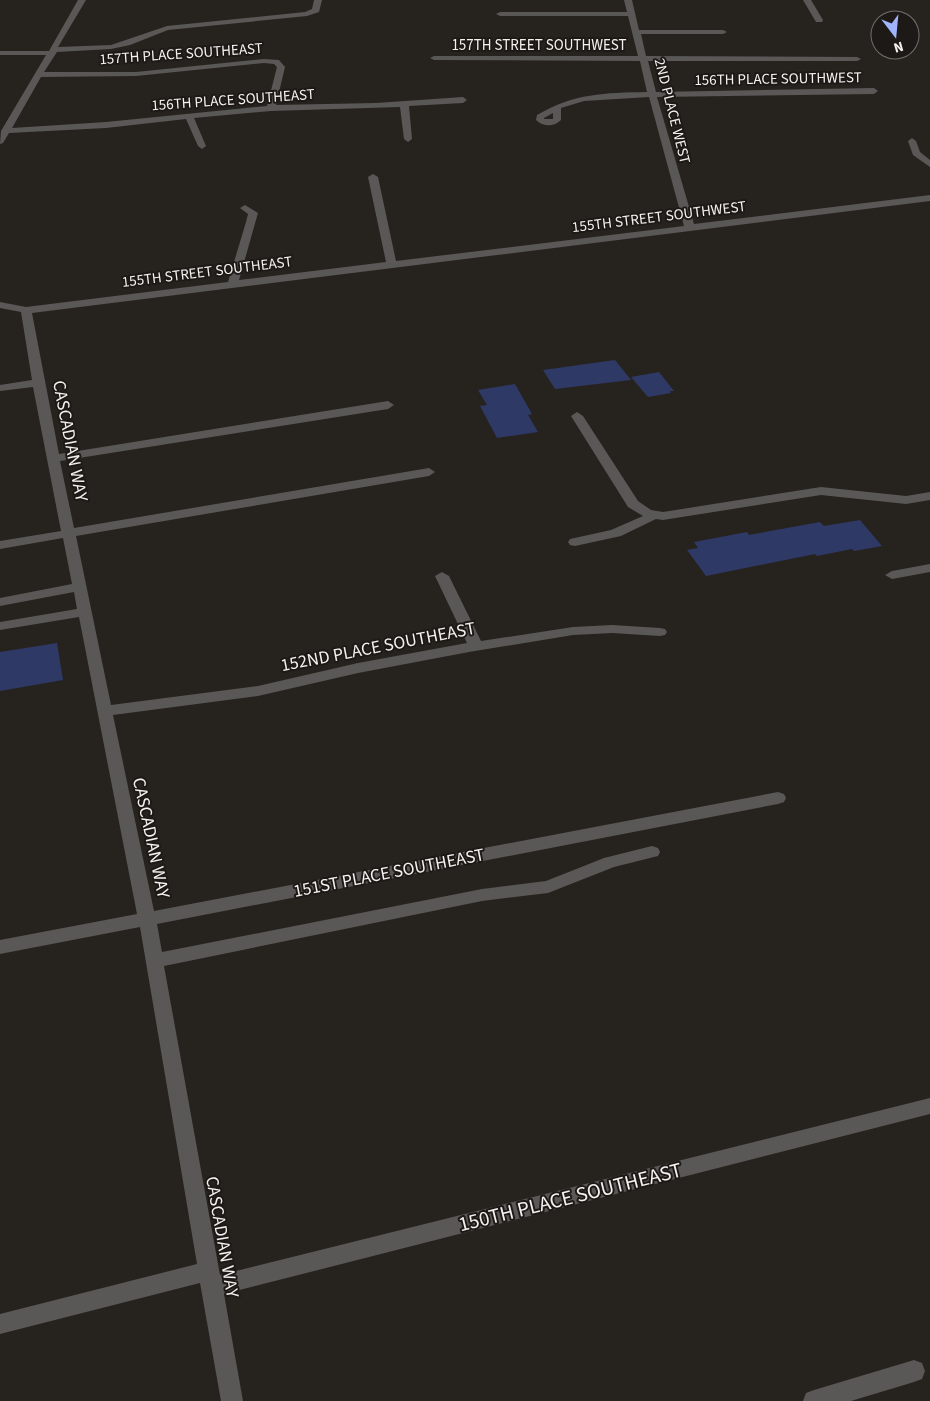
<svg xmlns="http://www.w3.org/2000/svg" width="930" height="1401" font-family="'Source Sans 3',sans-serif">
  <rect width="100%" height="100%" fill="#26231f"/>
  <!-- building -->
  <g fill="#2f3966">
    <polygon points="615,360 631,380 555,389 543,370"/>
    <polygon points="659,372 674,391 670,391 671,393 648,397 631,377"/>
    <polygon points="515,384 532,414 528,415 538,432 497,438 480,406 487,405 478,390"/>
    <polygon points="860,520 882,546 854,551 852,549 817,556 815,554 706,576 687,550 698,548 694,542 747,532 749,535 820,522 824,526"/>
    <polygon points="57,643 63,680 0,691 0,652"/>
  </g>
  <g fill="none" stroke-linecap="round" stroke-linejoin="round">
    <!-- minor -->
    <g fill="#595856" fill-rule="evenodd">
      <path d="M 78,0 L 86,0 L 58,47 L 111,45 L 167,26 L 305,12 L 312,9 L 314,0 L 322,0 L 319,12 L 307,16 L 168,30 L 130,45 L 111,49 L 57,52 L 44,72 L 136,72 L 264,59 L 279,60 L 285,67 L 276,105 L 376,103 L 463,97 L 467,100 L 463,103 L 409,106 L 412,139 L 408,142 L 404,139 L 400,107 L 271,111 L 194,118 L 206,146 L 202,149 L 198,146 L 186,119 L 106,128 L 9,133 L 3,143 L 0,144 L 1,131 L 46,55 L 0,55 L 0,51 L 49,51 ZM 264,63 L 274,64 L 277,67 L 267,106 L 106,122 L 12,128 L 41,77 L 136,76 Z"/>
      <path d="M 624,0 L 632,0 L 639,30 L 723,30 L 727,32 L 723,34 L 641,34 L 646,56 L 857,57 L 861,59 L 857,61 L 648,61 L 656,92 L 874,88 L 878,91 L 874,94 L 657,97 L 694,224 L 930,195 L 930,201 L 32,313 L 59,454 L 388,401 L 394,405 L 388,409 L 60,461 L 74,528 L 429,468 L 435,472 L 429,476 L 76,536 L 111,705 L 258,686 L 358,663 L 467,643 L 435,576 L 442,572 L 449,576 L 481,641 L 573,627 L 612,625 L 660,628 L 665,629 L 667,632 L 665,635 L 660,636 L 612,633 L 573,635 L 469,652 L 358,673 L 258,696 L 113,715 L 154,911 L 778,792 L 784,794 L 786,798 L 784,802 L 778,804 L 157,924 L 162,952 L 482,889 L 546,881 L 604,858 L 652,846 L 658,848 L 660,852 L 658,856 L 614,867 L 548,893 L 482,901 L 164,966 L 220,1275 L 930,1098 L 930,1114 L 224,1294 L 243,1401 L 221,1401 L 200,1283 L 0,1334 L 0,1314 L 197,1264 L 140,927 L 0,954 L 0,940 L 137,914 L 79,617 L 0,630 L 0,622 L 77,609 L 74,592 L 0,606 L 0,598 L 72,584 L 63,538 L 0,549 L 0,541 L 61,531 L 33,387 L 0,391 L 0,385 L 32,380 L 21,312 L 0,308 L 0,302 L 26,307 L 228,282 L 246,222 L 248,214 L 240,208 L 245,205 L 258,213 L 239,280 L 386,262 L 368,177 L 373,174 L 378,177 L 396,261 L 684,226 L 649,97 L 584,101 L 561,108 L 561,120 C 554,127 543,127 536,120 L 537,115 C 575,93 604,93 647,92 L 640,61 L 434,60 L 430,58 L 434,56 L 638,56 L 628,16 L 500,16 L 496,14 L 500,12 L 627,12 ZM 553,113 L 553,119 L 544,119 L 544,118 Z"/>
      <polygon points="803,0 811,0 823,20 822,22 816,22"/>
      <polygon points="912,138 916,141 920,152 930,160 930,167 913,155 908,141"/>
      <polygon points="577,412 583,416 638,501 651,510 663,512 821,487 906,496 930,492 930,500 906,504 821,495 663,520 656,519 621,536 575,546 570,545 568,542 570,539 611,530 643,516 628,507 571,416"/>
      <polygon points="930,564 930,572 892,579 885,575 892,571"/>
      <polygon points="914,1360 922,1363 925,1371 922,1379 914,1382 851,1401 803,1401 806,1393 814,1390"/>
    </g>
  </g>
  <g text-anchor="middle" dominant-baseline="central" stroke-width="4" stroke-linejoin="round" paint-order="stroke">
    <!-- far-street labels -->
    <g font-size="15" fill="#f4f1ef" stroke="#1d1916">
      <text x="539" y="45">157TH STREET SOUTHWEST</text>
      <text transform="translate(181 54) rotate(-4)">157TH PLACE SOUTHEAST</text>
      <text transform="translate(778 79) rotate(-1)">156TH PLACE SOUTHWEST</text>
      <text transform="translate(233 100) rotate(-4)">156TH PLACE SOUTHEAST</text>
      <text transform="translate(672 111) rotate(76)">2ND PLACE WEST</text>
      <text transform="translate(659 217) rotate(-7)">155TH STREET SOUTHWEST</text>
      <text transform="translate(207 272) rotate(-7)">155TH STREET SOUTHEAST</text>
    </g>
    <!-- street labels -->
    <g font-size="18" fill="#f4f1ef" stroke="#1d1916">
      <text transform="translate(70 441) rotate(79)">CASCADIAN WAY</text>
      <text transform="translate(378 647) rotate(-11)">152ND PLACE SOUTHEAST</text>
      <text transform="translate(151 838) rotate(78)">CASCADIAN WAY</text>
      <text transform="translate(389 873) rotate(-11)">151ST PLACE SOUTHEAST</text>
      <text transform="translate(222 1237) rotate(80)">CASCADIAN WAY</text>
    </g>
    <!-- near-street labels -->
    <g font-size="21" fill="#f4f1ef" stroke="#1d1916">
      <text transform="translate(570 1197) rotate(-14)">150TH PLACE SOUTHEAST</text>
    </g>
  </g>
  <!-- north arrow -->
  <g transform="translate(895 35) rotate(164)"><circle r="24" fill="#1d1916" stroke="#736f6d"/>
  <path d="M0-4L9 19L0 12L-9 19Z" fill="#a0b3fd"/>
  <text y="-8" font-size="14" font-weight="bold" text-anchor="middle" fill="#f4f1ef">N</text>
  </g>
</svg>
